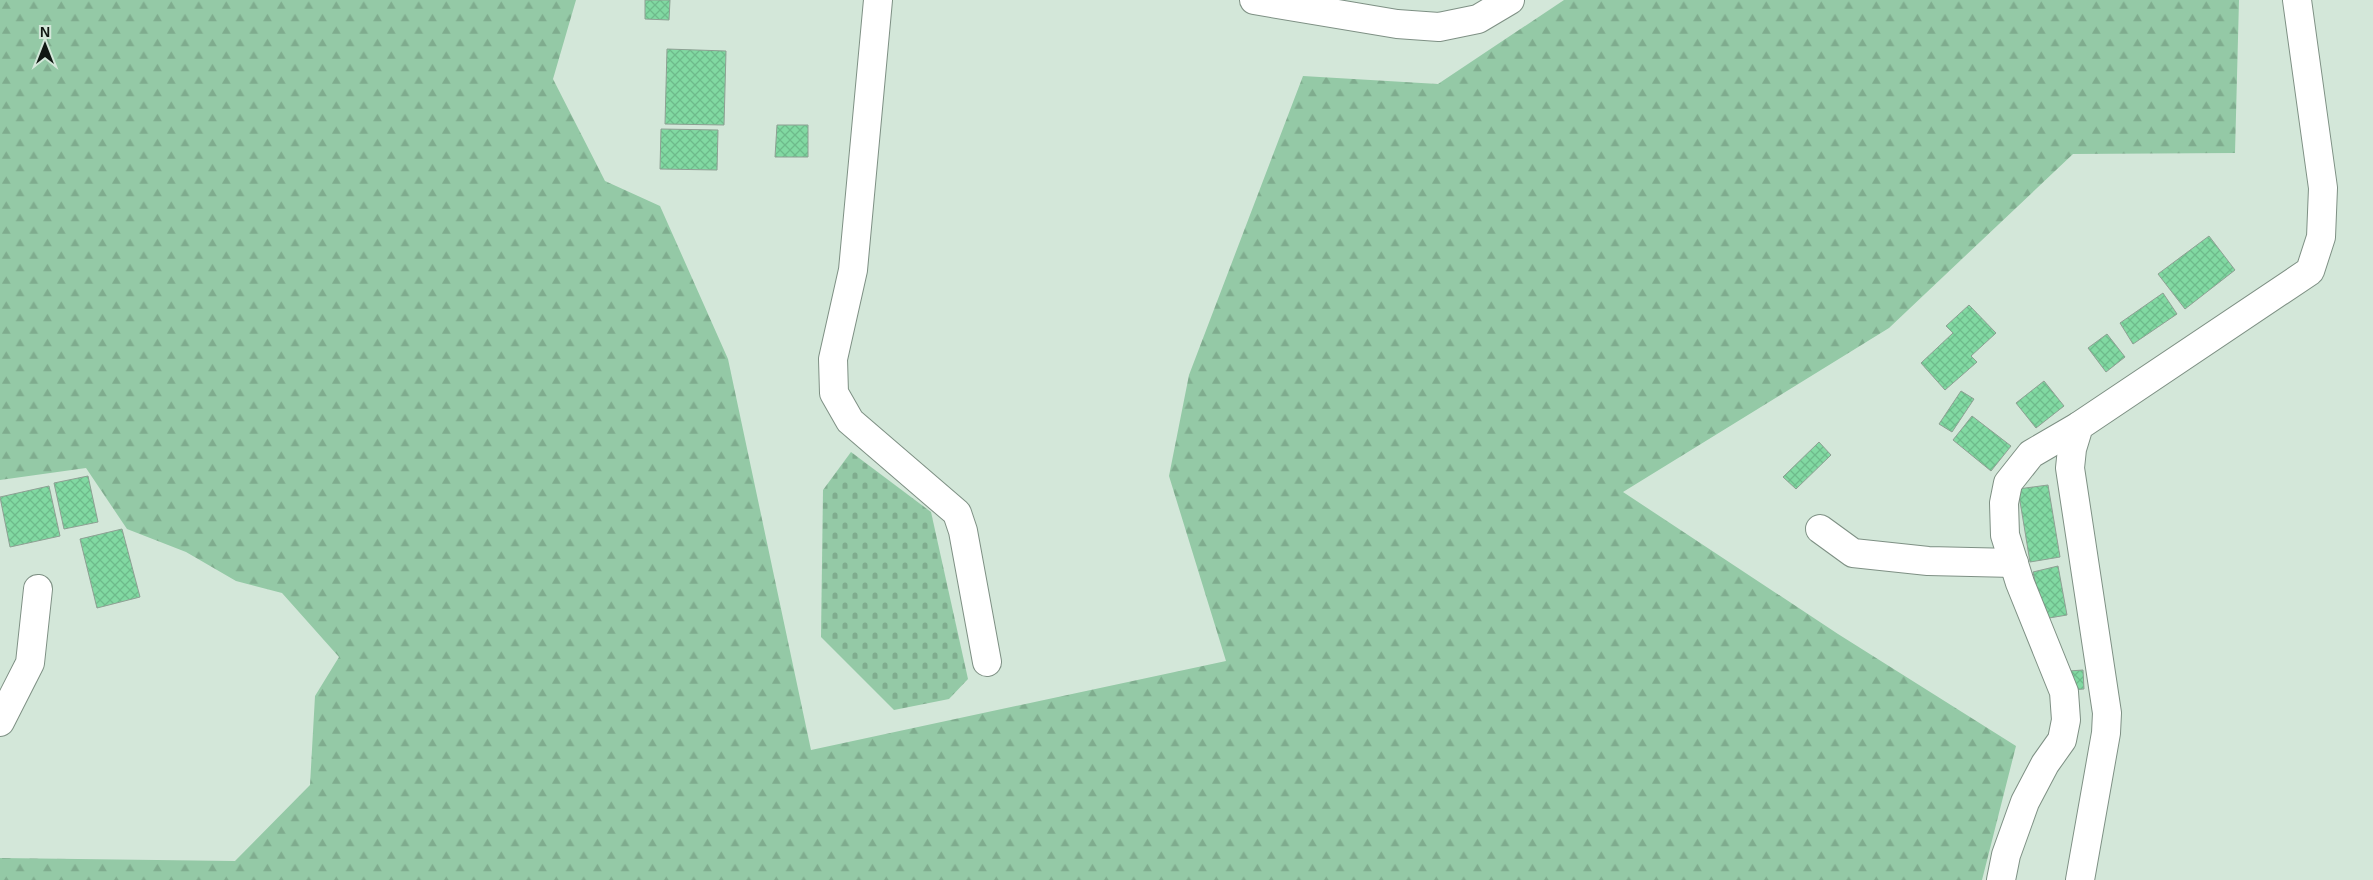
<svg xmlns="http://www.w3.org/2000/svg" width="2373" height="880" font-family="Arial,sans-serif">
  <defs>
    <pattern id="forest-firs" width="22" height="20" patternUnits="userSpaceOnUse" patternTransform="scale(1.25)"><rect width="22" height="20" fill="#94c9a6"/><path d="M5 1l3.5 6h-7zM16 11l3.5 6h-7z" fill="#7fac8e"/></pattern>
    <pattern id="cemetery-stones" width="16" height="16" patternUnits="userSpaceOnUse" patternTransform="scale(1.25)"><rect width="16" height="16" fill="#94c9a6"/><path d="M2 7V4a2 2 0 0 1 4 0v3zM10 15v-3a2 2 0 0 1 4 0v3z" fill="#7fac8e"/></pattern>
    <pattern id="building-cross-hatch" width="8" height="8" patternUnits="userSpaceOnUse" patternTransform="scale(1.25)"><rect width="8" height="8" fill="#81d9a2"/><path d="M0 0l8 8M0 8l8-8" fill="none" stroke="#6eba8b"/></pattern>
  </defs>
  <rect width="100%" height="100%" fill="#d3e7d9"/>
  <!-- forest -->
  <polygon fill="url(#forest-firs)" points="0,0 576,0 553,79 605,181 660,206 728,359 811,750 1226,661 1169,476 1189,375 1303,76 1438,84 1564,0 2239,0 2235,153 2073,154 1889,328 1623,492 1838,634 2016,746 1982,880 0,880 0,858 235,861 310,785 315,696 339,657 282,593 236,581 186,552 127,529 86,468 0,480"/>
  <!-- cemetery -->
  <polygon fill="url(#cemetery-stones)" points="851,452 931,512 968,679 949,699 894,710 821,637 823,490"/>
  <!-- building -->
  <g fill="url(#building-cross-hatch)" stroke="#8da093">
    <polygon points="645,0 670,0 669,20 645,19"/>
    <polygon points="667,49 726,51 724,125 665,124"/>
    <polygon points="777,125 808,125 808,157 775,157"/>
    <polygon points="661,129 718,130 717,170 660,169"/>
    <polygon points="2209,236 2235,270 2185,309 2158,274"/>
    <polygon points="2163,293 2177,314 2133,344 2120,323"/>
    <polygon points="1969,305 1996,333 1971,356 1977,362 1945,390 1921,363 1953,333 1946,326"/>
    <polygon points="2107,334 2125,357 2106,372 2088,348"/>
    <polygon points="2044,381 2064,406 2036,428 2016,403"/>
    <polygon points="1961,391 1974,399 1952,432 1939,424"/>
    <polygon points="1972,416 2011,446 1991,471 1953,440"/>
    <polygon points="1819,442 1831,455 1796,489 1783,477"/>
    <polygon points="88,476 98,522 64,529 54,483"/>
    <polygon points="2048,485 2060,557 2030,562 2018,489"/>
    <polygon points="49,486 60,536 10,547 0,497"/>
    <polygon points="122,529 140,597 97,608 80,539"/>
    <polygon points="2058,566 2067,615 2043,619 2033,572"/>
    <polygon points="2083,670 2084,689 2070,690 2069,671"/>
  </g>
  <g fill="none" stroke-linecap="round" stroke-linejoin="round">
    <defs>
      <g id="minor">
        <polyline points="878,0 853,270 833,359 834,393 850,421 957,513 963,531 987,662"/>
        <polyline points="1254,0 1397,24 1439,27 1478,19 1510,0"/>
        <polyline points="1820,529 1853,553 1928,561 2014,563"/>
        <polyline points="0,722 30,663 38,589"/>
        <polyline points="2001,880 2006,855 2025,802 2045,764 2062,740 2066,720 2064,692 2020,583 2005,535 2004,503 2008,483 2031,454 2079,426"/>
        <polyline points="2080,880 2106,733 2107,713 2070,468 2072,449 2079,426 2310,271 2321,237 2323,188 2297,0"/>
      </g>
    </defs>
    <!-- minor casing -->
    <use href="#minor" stroke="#7e9084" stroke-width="30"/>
    <!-- minor -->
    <use href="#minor" stroke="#fff" stroke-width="28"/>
  </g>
  <!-- north arrow -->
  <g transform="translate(45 45)" stroke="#d3e7d9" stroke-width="4" paint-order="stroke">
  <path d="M0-4L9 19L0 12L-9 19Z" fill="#111813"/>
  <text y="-8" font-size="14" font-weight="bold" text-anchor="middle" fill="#111813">N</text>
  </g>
</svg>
